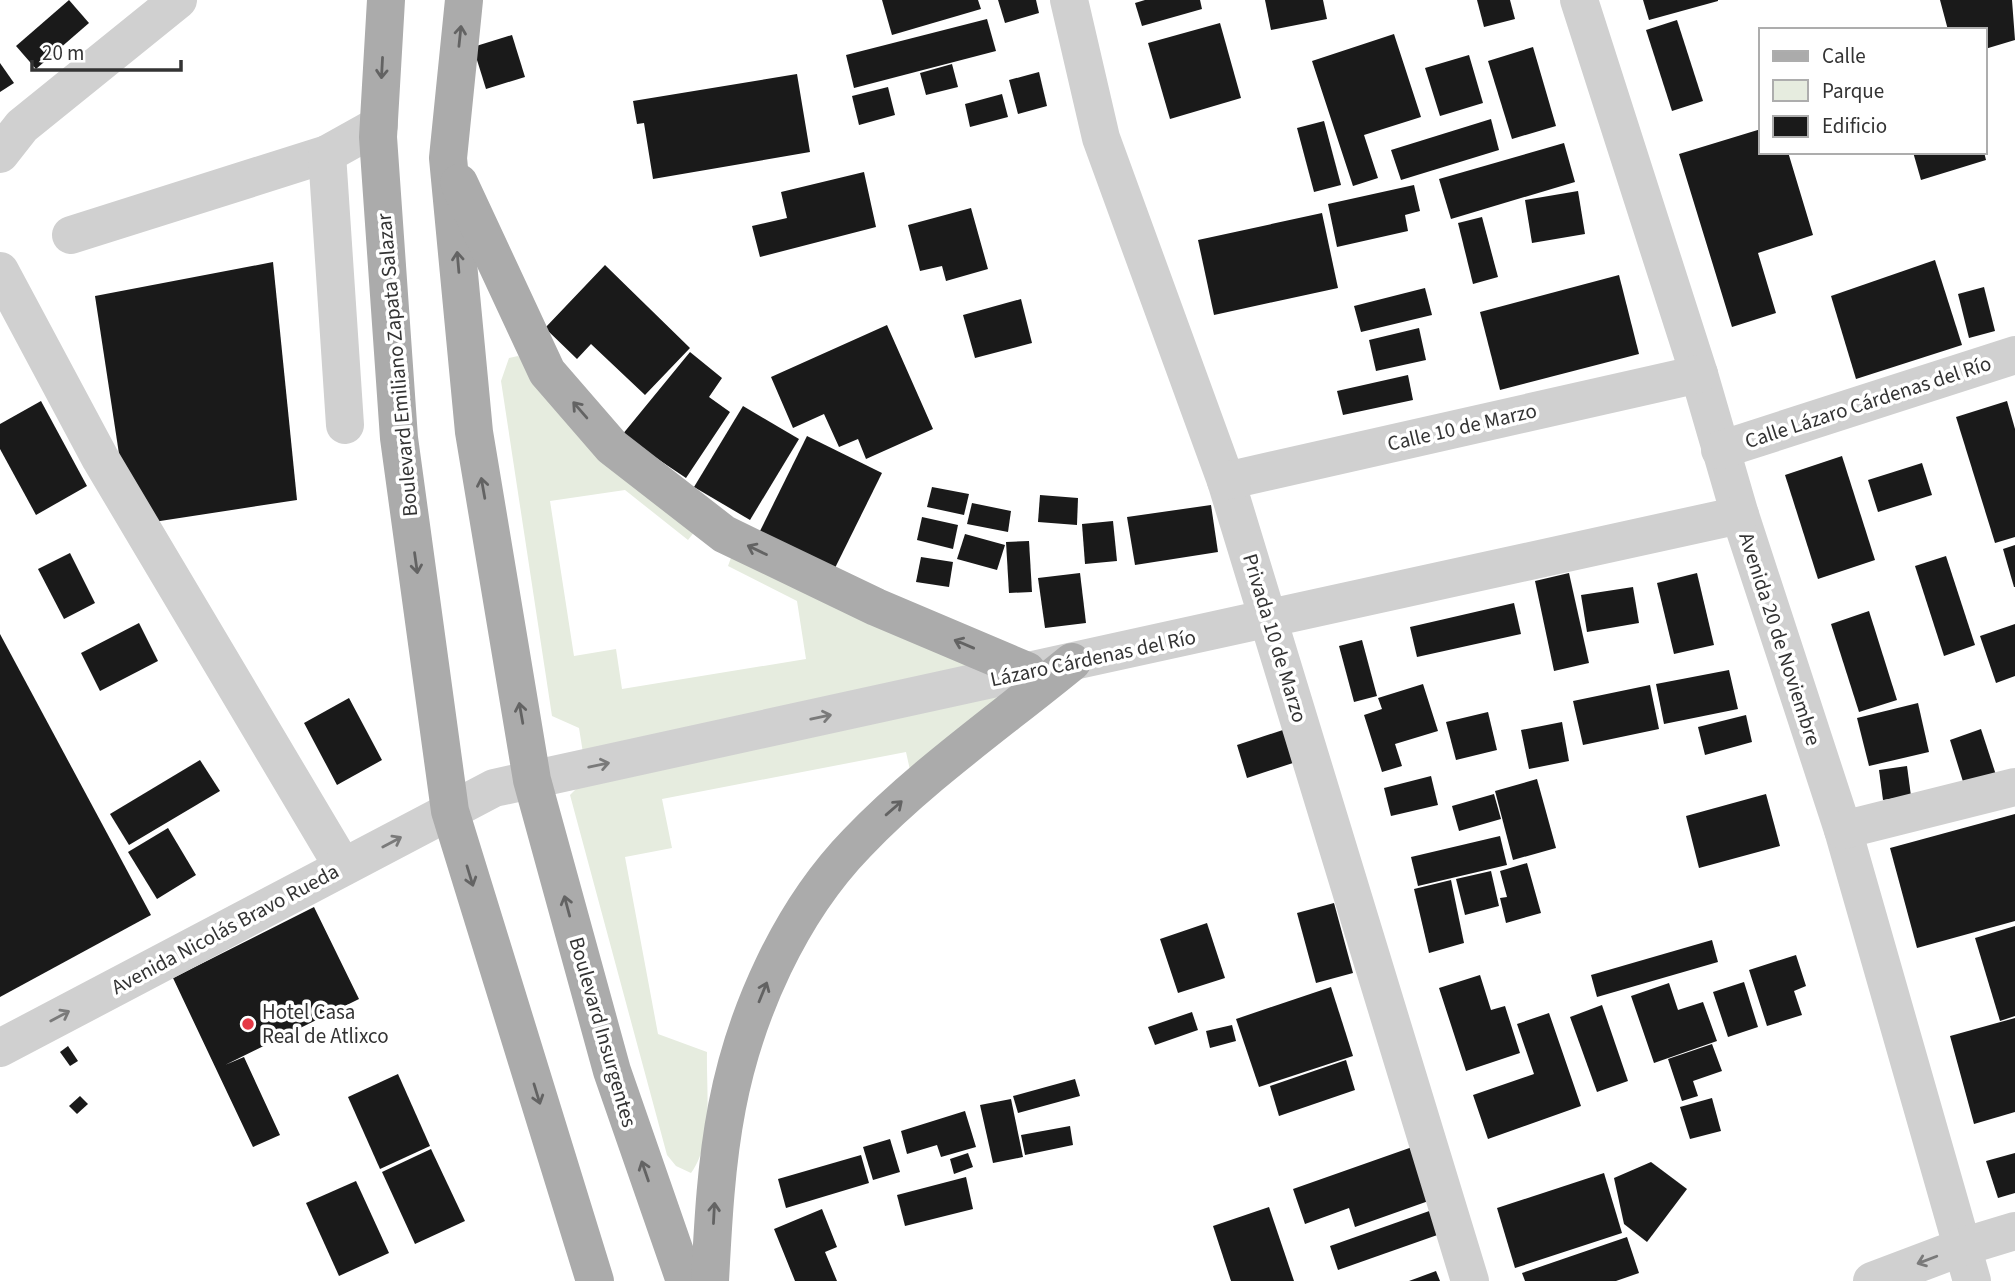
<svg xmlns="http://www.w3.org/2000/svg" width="2015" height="1281" font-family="'Source Sans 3',sans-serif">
  <rect width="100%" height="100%" fill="#fff"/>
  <!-- green -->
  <path fill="#e6ecdf" d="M 518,356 L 695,531 L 688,540 L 625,490 L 550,501 L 574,656 L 616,649 L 622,689 L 806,659 L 797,601 L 728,566 L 732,555 L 970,658 L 1005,695 L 912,779 L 906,752 L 662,799 L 672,848 L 625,857 L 658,1034 L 707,1052 C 706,1089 714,1142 691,1173 L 676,1166 L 667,1155 L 570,795 L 587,778 L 579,728 L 552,716 L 501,381 L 509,358 Z"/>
  <!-- building -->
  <g fill="#1a1a1a">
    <polygon points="69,0 89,23 36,69 16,46"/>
    <polygon points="882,0 978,0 981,9 892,35"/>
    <polygon points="998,0 1036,0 1039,13 1005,23"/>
    <polygon points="1145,0 1200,0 1202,9 1142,26 1135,3"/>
    <polygon points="1265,0 1323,0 1327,19 1271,30"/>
    <polygon points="1477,0 1510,0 1515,19 1484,27"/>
    <polygon points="1643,0 1718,0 1718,1 1649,20"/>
    <polygon points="1940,0 2012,0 2015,40 1985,49 1985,30 1948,30"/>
    <polygon points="987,19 996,51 854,88 846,55"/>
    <polygon points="1677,20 1703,101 1672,111 1646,30"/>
    <polygon points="1220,23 1241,98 1170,119 1148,43"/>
    <polygon points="1394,34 1421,117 1364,135 1378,178 1353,186 1312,61"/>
    <polygon points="512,35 525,77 486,89 473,47"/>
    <polygon points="1533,47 1556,126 1512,139 1488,61"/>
    <polygon points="1469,55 1483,103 1440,116 1425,68"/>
    <polygon points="0,63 14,83 0,92"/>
    <polygon points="952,64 958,87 926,95 920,73"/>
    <polygon points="1039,72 1047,106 1018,114 1009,80"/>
    <polygon points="797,74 810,152 653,179 644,123 637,124 633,101"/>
    <polygon points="888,87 895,115 859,125 852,96"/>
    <polygon points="1002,94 1008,117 970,127 965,104"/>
    <polygon points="1491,119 1499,150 1401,180 1391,150"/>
    <polygon points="1324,121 1341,185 1314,192 1297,128"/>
    <polygon points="1761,129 1761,152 1788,152 1813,235 1758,253 1776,313 1732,327 1679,154"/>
    <polygon points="1564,143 1575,182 1451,219 1439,179"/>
    <polygon points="1913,152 1984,152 1986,160 1921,180"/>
    <polygon points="864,172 876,227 760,257 752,226 787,218 781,192"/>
    <polygon points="1414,185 1420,211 1405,215 1408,231 1337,247 1328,204"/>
    <polygon points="1578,191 1585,234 1532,243 1525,200"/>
    <polygon points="971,208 988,269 946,281 942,266 920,271 908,225"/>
    <polygon points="1322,213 1338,288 1214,315 1198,240"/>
    <polygon points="1482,217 1498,277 1473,284 1458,223"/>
    <polygon points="1935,260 1962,345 1856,379 1831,296"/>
    <polygon points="273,262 297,500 147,523 121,467 95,296"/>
    <polygon points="605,265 690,348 645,395 591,344 577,359 545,328"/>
    <polygon points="1619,275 1639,354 1500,390 1480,312"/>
    <polygon points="1984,287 1995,331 1969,338 1958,294"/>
    <polygon points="1425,288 1432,315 1361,332 1354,306"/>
    <polygon points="1021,299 1032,343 975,358 963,315"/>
    <polygon points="887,325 933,429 866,459 858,439 839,447 824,414 793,428 771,377"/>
    <polygon points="1419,328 1426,360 1376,371 1369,340"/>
    <polygon points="690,352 722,378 709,397 730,412 686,478 622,435"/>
    <polygon points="1408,375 1413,400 1343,415 1337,391"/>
    <polygon points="41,401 87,486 36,515 0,449 0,424"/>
    <polygon points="2007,401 2015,429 2015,537 1995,543 1956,417"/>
    <polygon points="743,406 799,439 750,520 694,487"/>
    <polygon points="807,436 882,473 834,570 759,533"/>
    <polygon points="1842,456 1875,560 1818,579 1785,475"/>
    <polygon points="1922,463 1932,495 1878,512 1868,480"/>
    <polygon points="932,487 969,494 964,515 927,507"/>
    <polygon points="1040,495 1078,498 1077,525 1038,522"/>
    <polygon points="972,503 1011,511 1008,532 967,524"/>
    <polygon points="1211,505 1218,552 1135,565 1127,517"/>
    <polygon points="922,517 958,525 953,549 917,540"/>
    <polygon points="1113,521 1117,561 1085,564 1082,524"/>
    <polygon points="965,534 1005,545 997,570 957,559"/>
    <polygon points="1029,541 1032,592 1009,593 1006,542"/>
    <polygon points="2015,545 2015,587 2014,587 2003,549"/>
    <polygon points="70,553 95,603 64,619 38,569"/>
    <polygon points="1946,556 1975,645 1944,656 1915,566"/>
    <polygon points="921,557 953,562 949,587 916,582"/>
    <polygon points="1080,573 1086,623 1045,628 1038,578"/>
    <polygon points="1569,573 1589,663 1554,671 1535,581"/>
    <polygon points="1697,573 1714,645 1674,654 1657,583"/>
    <polygon points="1633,587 1639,623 1587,632 1581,595"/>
    <polygon points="1514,603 1521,634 1417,657 1410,627"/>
    <polygon points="1869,611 1897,700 1859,712 1831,624"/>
    <polygon points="139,623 158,661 100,691 81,653"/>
    <polygon points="2015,624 2015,676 1996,683 1980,636"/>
    <polygon points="0,634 151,915 0,997"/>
    <polygon points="1362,640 1377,696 1354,702 1339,646"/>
    <polygon points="1729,670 1738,709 1664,724 1656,684"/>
    <polygon points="1423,684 1438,731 1395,744 1402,766 1382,772 1364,715 1382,709 1378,698"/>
    <polygon points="1650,685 1659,729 1583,745 1573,701"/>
    <polygon points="349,698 382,760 337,785 304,723"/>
    <polygon points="1918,703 1929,752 1869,766 1857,718"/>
    <polygon points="1488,712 1497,750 1456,760 1446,722"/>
    <polygon points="1746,715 1752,742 1705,755 1698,727"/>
    <polygon points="1562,722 1569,761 1529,769 1521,730"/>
    <polygon points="1286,729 1296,762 1247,778 1237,745"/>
    <polygon points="1981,729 1997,778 1965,788 1950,740"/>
    <polygon points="200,760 220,791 129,845 110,814"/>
    <polygon points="1907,766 1911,796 1883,800 1879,770"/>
    <polygon points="1431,776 1438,805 1391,816 1384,788"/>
    <polygon points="1537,779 1556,848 1513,860 1495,791"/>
    <polygon points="1494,794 1501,819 1459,831 1452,806"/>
    <polygon points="1766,794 1780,846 1699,868 1686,816"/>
    <polygon points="2015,814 2015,921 1917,948 1890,848"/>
    <polygon points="168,828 196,875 157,899 128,852"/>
    <polygon points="1500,836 1507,865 1418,886 1411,857"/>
    <polygon points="1527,863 1541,913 1506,923 1500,898 1507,897 1500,871"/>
    <polygon points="1491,871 1499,906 1465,915 1456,879"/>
    <polygon points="1451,880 1464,943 1429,953 1414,889"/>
    <polygon points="1334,903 1353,973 1316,983 1297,913"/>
    <polygon points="314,907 359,999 225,1065 244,1057 280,1135 253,1147 173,978"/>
    <polygon points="1207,923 1225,978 1178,993 1160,939"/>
    <polygon points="2015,926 2015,1016 2000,1021 1975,938"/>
    <polygon points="1712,940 1718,962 1597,997 1591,975"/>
    <polygon points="1796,955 1806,986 1794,991 1802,1015 1767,1026 1749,970"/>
    <polygon points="1480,975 1491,1010 1505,1006 1520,1053 1466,1071 1439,988"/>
    <polygon points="1744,982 1758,1027 1728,1037 1713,992"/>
    <polygon points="1669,983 1678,1010 1703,1002 1717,1041 1654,1063 1631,996"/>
    <polygon points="1331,987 1353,1056 1259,1087 1236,1019"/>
    <polygon points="1602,1005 1628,1081 1597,1092 1570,1017"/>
    <polygon points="1192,1012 1198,1030 1155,1045 1148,1027"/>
    <polygon points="1549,1013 1581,1106 1488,1139 1473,1095 1534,1074 1517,1024"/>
    <polygon points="2015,1018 2015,1112 1974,1124 1950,1036"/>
    <polygon points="1232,1025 1236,1041 1210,1048 1206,1031"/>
    <polygon points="1712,1044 1722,1071 1693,1081 1698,1096 1682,1101 1668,1059"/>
    <polygon points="68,1046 78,1061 70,1066 60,1052"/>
    <polygon points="1346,1060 1355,1090 1279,1116 1270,1086"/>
    <polygon points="398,1074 430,1146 380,1169 348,1097"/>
    <polygon points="1075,1079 1080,1096 1018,1113 1013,1096"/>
    <polygon points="80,1096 88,1104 77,1114 69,1106"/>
    <polygon points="1712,1098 1721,1131 1690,1139 1680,1107"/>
    <polygon points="1011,1099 1023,1157 993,1163 980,1105"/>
    <polygon points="965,1111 976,1147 941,1157 937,1145 907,1154 901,1131"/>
    <polygon points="1070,1126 1073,1145 1025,1155 1021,1135"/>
    <polygon points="890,1139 900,1172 873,1180 863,1147"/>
    <polygon points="1418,1145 1437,1198 1355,1227 1349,1208 1305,1224 1293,1189"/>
    <polygon points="431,1149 465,1221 415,1244 382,1172"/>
    <polygon points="968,1153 973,1167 954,1174 950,1159"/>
    <polygon points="2015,1153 2015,1193 1998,1198 1986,1161"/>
    <polygon points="861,1155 869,1183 786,1208 778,1179"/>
    <polygon points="1651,1162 1687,1189 1647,1242 1624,1224 1614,1178"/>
    <polygon points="1604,1173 1622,1233 1515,1268 1497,1208"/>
    <polygon points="966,1177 973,1209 905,1226 897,1195"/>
    <polygon points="356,1181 389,1253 339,1276 306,1203"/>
    <polygon points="1269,1207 1294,1281 1231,1281 1213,1226"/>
    <polygon points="822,1209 837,1247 825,1252 837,1281 795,1281 774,1229"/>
    <polygon points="1435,1209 1443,1233 1338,1270 1330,1246"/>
    <polygon points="1627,1237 1639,1273 1616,1281 1525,1281 1522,1273"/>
    <polygon points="1436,1271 1440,1281 1409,1281"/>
  </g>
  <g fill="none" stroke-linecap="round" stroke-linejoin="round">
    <!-- minor -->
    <g stroke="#d0d0d0" stroke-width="38">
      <polyline points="1069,0 1101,138 1226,481 1470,1281"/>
      <polyline points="1579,0 1699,374 1740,515 1843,830 1972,1281"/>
      <polyline points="0,154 22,126 178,0"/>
      <polyline points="71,235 327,154"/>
      <polyline points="0,271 100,458 343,867"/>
      <polyline points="345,425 327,154 379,125"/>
      <polyline points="1720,450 2015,355"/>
      <polyline points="1226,481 1699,374"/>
      <polyline points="1843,830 2015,787"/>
      <polyline points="0,1048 494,788 1740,515"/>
      <polyline points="1872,1281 1962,1247 2015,1231"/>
    </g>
    <!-- major -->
    <g stroke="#ababab" stroke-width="38">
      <polyline points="386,0 378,137 399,438 450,811 595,1281"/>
      <polyline points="464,0 448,158 474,432 532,780 612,1071 685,1281"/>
      <polyline points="459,183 547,372 612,447 724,534 876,607 1027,671"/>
      <path d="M 710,1281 C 713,1223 716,1164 727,1107 C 745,1013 790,912 857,843 C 921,776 1000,721 1072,662"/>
    </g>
  </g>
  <!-- one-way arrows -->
  <defs><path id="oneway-shaft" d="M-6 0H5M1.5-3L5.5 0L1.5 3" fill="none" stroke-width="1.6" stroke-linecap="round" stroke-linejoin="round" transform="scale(1.75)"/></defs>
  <g stroke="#636363">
    <use href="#oneway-shaft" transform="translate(460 36) rotate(-84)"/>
    <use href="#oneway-shaft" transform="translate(382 68) rotate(93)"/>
    <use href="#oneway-shaft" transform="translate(458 262) rotate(-95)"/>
    <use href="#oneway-shaft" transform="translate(580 410) rotate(-131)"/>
    <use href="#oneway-shaft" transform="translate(483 488) rotate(-100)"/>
    <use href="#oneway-shaft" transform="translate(757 550) rotate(-154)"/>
    <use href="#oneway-shaft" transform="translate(416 563) rotate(82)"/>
    <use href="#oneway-shaft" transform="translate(964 644) rotate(-157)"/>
    <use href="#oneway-shaft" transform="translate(521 713) rotate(-100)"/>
    <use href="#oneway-shaft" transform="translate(894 808) rotate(-41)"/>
    <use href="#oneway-shaft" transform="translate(470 876) rotate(73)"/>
    <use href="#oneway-shaft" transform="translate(567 906) rotate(-105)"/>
    <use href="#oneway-shaft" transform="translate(763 992) rotate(-68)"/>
    <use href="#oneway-shaft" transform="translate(537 1094) rotate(73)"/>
    <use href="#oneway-shaft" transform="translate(645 1171) rotate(-109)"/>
    <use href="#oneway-shaft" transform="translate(714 1213) rotate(-87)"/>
  </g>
  <g stroke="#7a7a7a">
    <use href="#oneway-shaft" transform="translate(821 717) rotate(-12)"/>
    <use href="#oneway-shaft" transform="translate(599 765) rotate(-12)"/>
    <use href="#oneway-shaft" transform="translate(392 842) rotate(-28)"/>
    <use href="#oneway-shaft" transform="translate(60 1016) rotate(-28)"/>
    <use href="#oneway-shaft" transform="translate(1927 1260) rotate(159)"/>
  </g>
  <!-- markers -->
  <circle fill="#e63946" stroke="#fff" stroke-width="2.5" cx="248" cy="1024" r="7"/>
  <g text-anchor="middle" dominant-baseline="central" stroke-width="7" stroke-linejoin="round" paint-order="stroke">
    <!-- street labels -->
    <g font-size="21" fill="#333" stroke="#fff">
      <text transform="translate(397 365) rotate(-95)">Boulevard Emiliano Zapata Salazar</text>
      <text transform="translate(1868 402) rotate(-18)">Calle Lázaro Cárdenas del Río</text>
      <text transform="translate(1462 427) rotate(-13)">Calle 10 de Marzo</text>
      <text transform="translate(1275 638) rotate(73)">Privada 10 de Marzo</text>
      <text transform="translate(1780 639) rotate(72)">Avenida 20 de Noviembre</text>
      <text transform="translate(1093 658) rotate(-12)">Lázaro Cárdenas del Río</text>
      <text transform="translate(225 929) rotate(-28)">Avenida Nicolás Bravo Rueda</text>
      <text transform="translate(603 1032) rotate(74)">Boulevard Insurgentes</text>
    </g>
    <!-- poi labels -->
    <g font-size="21" fill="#333" stroke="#fff" text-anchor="start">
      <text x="262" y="1012">Hotel Casa<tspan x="262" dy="24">Real de Atlixco</tspan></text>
    </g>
  </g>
  <!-- legend -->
  <rect x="1759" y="28" width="228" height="126" fill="#ffffff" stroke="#adadad" stroke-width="2"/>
  <rect x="1773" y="51" width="35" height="10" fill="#ababab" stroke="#adadad" stroke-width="2"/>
  <text x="1822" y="63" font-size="21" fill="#333333">Calle</text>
  <rect x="1773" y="80" width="35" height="21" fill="#e6ecdf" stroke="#adadad" stroke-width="2"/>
  <text x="1822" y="98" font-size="21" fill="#333333">Parque</text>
  <rect x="1773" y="116" width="35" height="21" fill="#1a1a1a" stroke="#adadad" stroke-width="2"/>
  <text x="1822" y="133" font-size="21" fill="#333333">Edificio</text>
  <!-- scale -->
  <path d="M32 60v10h149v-10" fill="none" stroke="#333333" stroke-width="3.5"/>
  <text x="42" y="60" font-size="21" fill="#333333" stroke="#ffffff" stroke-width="5" paint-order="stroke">20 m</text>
</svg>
